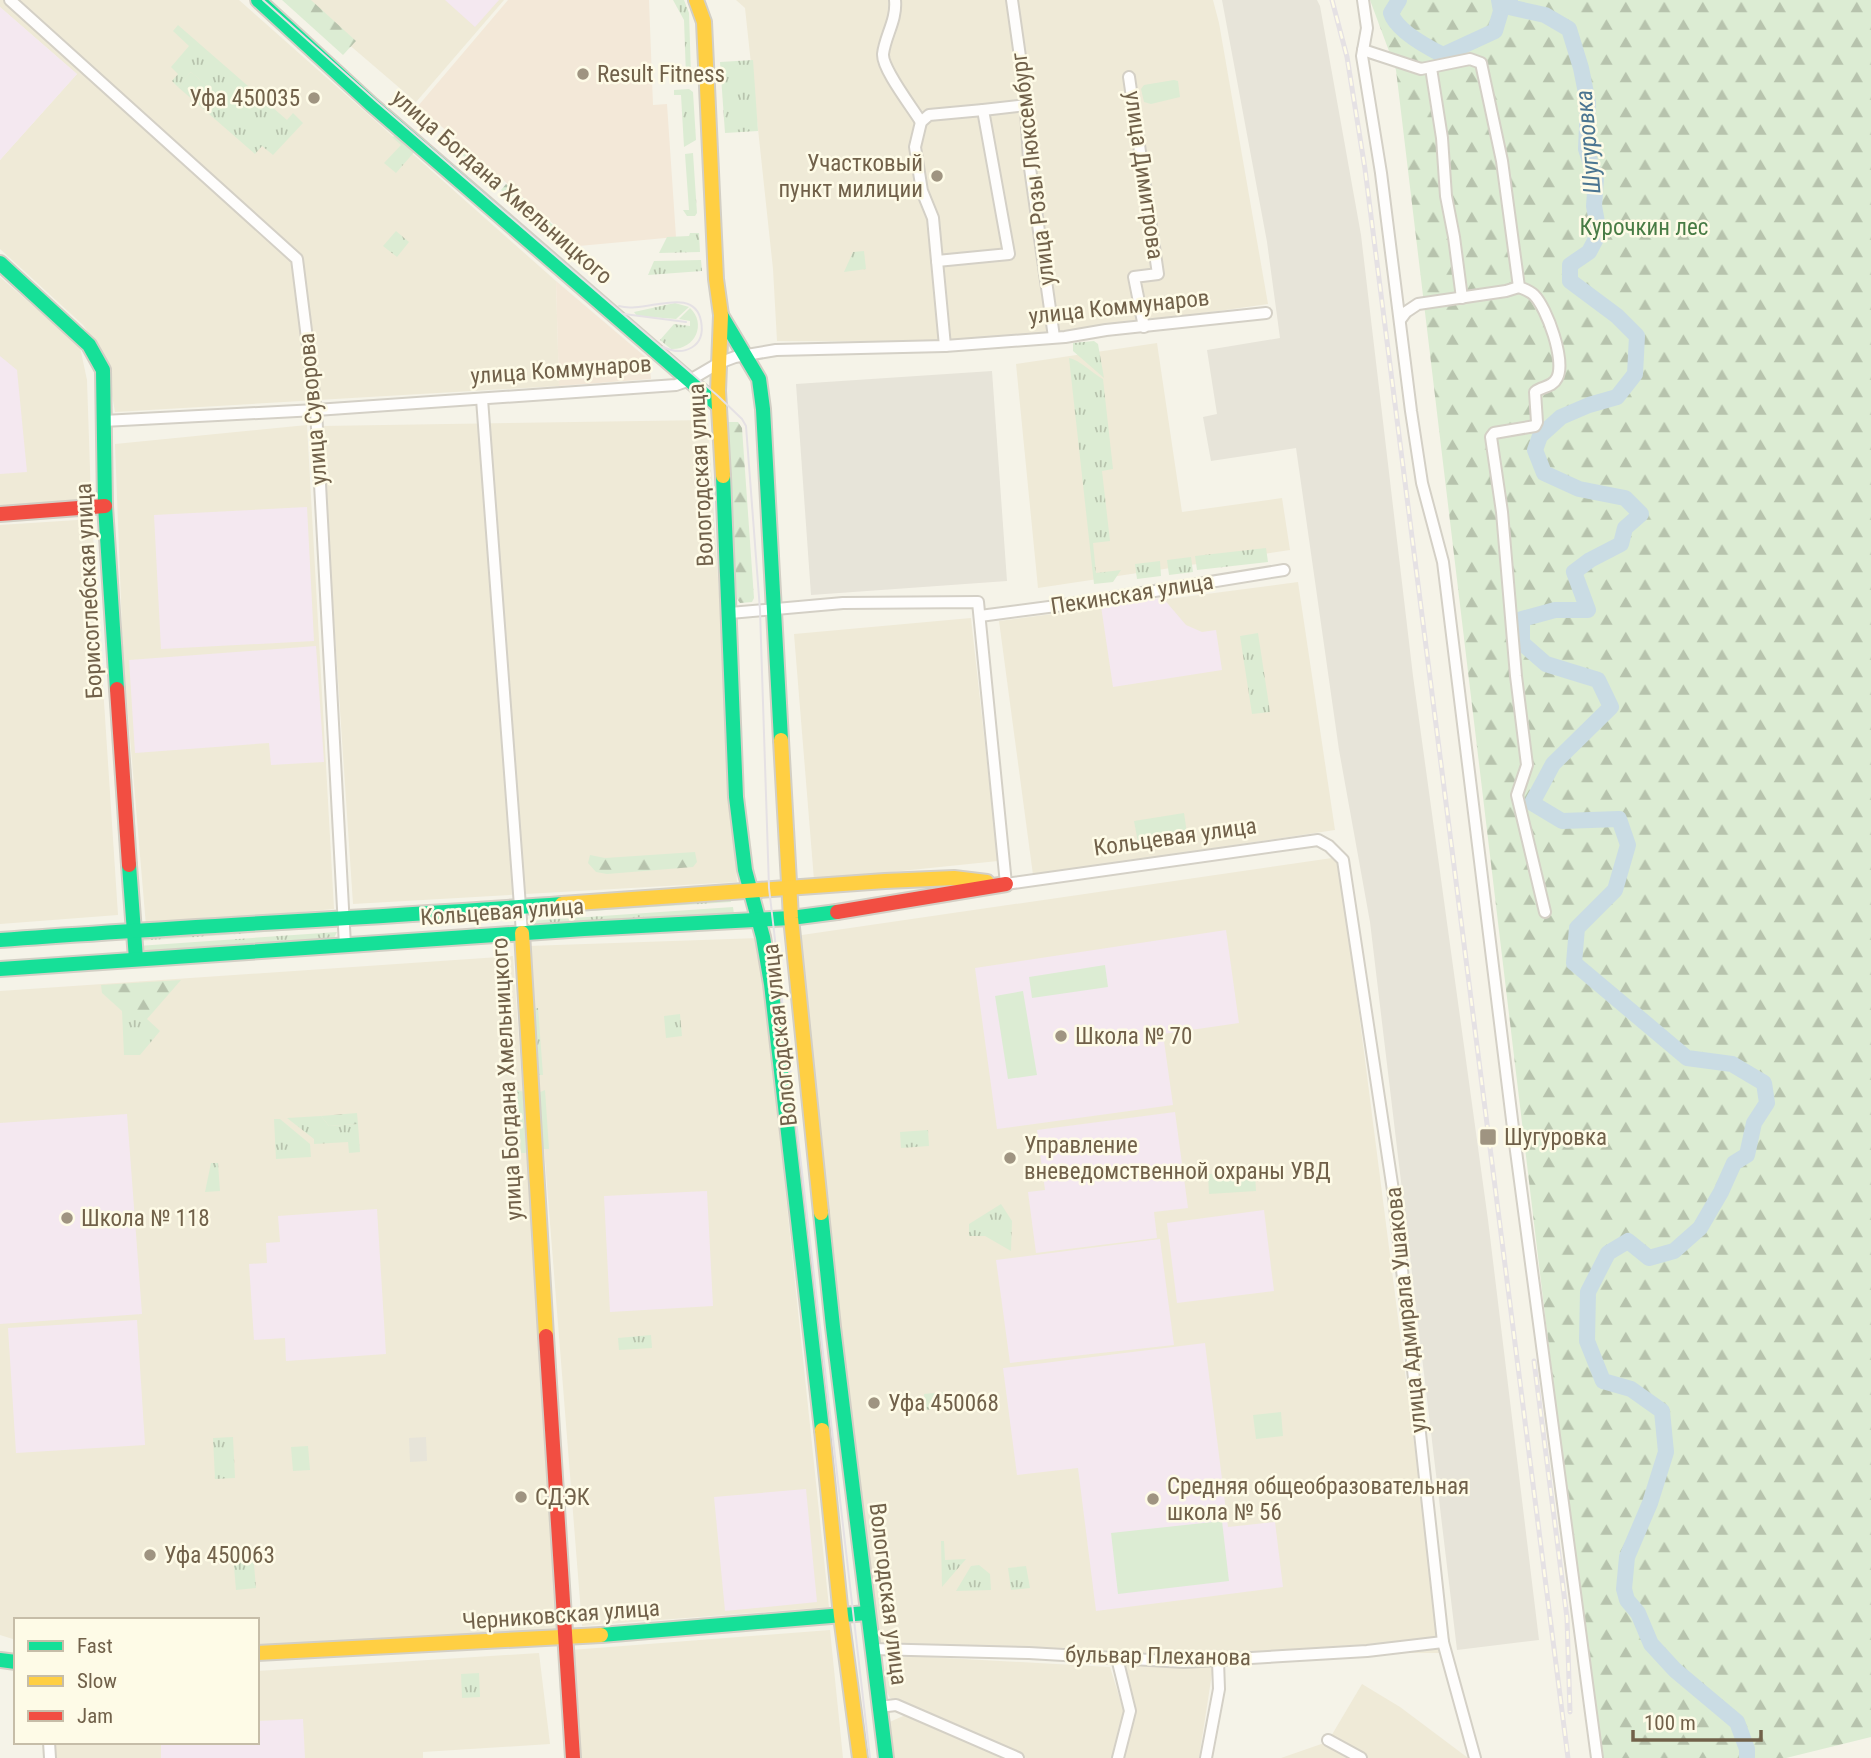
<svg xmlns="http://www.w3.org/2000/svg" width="1871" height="1758" font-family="'Roboto Condensed',sans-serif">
  <defs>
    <pattern id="grass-tufts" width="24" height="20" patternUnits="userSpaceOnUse" patternTransform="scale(1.75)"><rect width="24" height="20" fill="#dcecd3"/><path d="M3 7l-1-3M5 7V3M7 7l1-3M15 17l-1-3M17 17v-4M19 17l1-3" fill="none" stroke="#b7c3ad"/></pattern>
    <pattern id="forest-firs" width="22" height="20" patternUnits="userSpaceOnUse" patternTransform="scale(1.75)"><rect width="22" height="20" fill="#dcecd3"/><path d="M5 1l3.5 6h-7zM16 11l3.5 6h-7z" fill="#b7c3ad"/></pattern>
  </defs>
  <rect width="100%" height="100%" fill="#f5f3e8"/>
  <!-- residential -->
  <g fill="#efead7">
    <polygon points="0,0 239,0 556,281 559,386 115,412 105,356 83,325 0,249 0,160 77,74 0,7"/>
    <polygon points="297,0 504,0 416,102"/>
    <polygon points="736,0 1213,0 1219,23 1268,304 1049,335 954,342 777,341 773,269 745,8"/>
    <polygon points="0,277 80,347 87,380 91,499 0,507"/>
    <polygon points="1157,343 1182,512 1282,498 1290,550 1038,588 1016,364"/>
    <polygon points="708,420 737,882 353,904 321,426"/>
    <polygon points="307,425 334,909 146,926 123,655 115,444"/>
    <polygon points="92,519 118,915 0,924 0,525"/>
    <polygon points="1298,582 1335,830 1033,875 999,621"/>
    <polygon points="971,618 998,861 814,880 794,634"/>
    <polygon points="1339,857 1441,1653 1039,1653 877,1646 795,936"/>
    <polygon points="759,938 829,1607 582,1626 528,946"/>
    <polygon points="513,956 561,1635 257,1648 257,1620 16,1620 16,1640 0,1635 0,991"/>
    <polygon points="830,1630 843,1758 579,1758 571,1650"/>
    <polygon points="539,1653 550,1744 423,1752 423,1758 55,1758 54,1742 257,1742 257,1671"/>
    <polygon points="909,1656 1110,1667 1124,1712 1124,1726 1115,1758 1026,1758 890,1698 884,1687 886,1662"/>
    <polygon points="1124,1664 1213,1667 1199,1758 1121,1758 1135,1706"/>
    <polygon points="1362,1684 1400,1707 1468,1758 1366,1758 1330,1738"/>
    <polygon points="910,1713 1014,1758 890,1758 885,1724"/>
    <polygon points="1327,1742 1357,1758 1281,1758"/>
  </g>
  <!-- commercial -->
  <g fill="#f3e8d8">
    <polygon points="508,0 649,0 653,105 667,104 676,237 579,246 418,106"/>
    <polygon points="556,281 649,360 651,379 559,386"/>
  </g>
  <!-- industrial -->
  <g fill="#e7e4d9">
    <polygon points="1222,0 1317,0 1320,6 1361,235 1413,676 1488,1220 1539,1640 1457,1650 1370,922 1339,750 1296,448 1211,461 1203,417 1217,414 1207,350 1280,338 1267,242"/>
    <polygon points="992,371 1007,581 811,595 796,384"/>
    <polygon points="426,1437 427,1461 410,1462 409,1438"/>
  </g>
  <!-- education -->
  <g fill="#f4e8f0">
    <polygon points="445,0 499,0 475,27"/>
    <polygon points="0,7 77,74 0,160"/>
    <polygon points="0,356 17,370 27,472 0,474"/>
    <polygon points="307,507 314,641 161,649 154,515"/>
    <polygon points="1163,598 1186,625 1202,632 1216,630 1222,670 1113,687 1101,606"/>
    <polygon points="316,646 324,762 271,765 269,743 135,753 129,660"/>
    <polygon points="1226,930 1239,1023 1163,1034 1173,1105 997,1129 975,968"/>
    <polygon points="1175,1112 1188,1208 1154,1212 1157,1238 1036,1253 1028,1192 1045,1190 1037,1130"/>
    <polygon points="127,1114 142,1314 0,1324 0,1123"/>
    <polygon points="707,1191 713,1306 610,1312 604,1196"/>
    <polygon points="377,1209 386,1354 286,1361 285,1338 254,1340 249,1264 267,1263 266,1243 280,1242 278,1216"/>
    <polygon points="1264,1210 1274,1291 1177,1303 1167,1223"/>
    <polygon points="1160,1239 1174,1345 1010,1363 996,1260"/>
    <polygon points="137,1320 145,1445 16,1453 8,1328"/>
    <polygon points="1205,1343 1228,1527 1275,1522 1283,1587 1096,1611 1078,1468 1017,1475 1003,1368"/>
    <polygon points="806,1489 817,1602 725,1611 714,1497"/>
    <polygon points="303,1719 305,1758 161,1758 161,1742 257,1742 257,1721"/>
  </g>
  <!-- grass -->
  <g fill="url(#grass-tufts)">
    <polygon points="673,0 684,0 689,13 691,75 686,76 684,20"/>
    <polygon points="178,25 287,120 293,113 303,123 273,155 262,146 255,154 201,107 214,92 191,72 178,87 172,81 178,74 171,67 189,46 173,31"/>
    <polygon points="753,60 758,131 725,133 720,62"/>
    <polygon points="689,89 693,92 696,140 684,147 681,95 674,95 674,90"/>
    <polygon points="400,134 416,150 396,173 384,163 401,145 392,137"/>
    <polygon points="693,153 697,213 695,216 687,216 683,210 689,210 685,154"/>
    <polygon points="396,231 409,242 397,257 383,246"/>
    <polygon points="690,233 699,233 700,252 659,253 667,237 689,236"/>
    <polygon points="864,251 866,269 844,272 853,252"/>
    <polygon points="701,260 702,271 648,275 654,261"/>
    <polygon points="675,303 689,307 676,319 637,316 634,312"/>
    <path d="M 690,308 C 707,324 695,350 671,349 L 660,340 L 674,324 L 690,326 L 690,321 L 679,319 Z"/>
    <polygon points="1094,341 1098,344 1104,378 1073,351 1073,343"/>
    <path d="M 1069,358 C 1080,360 1092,373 1103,379 L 1113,469 L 1102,471 L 1110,541 L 1093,543 L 1096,573 L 1121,570 L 1113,582 L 1094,584 Z"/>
    <polygon points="1266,548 1268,562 1197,570 1195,556"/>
    <polygon points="1191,557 1193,572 1169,575 1167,560"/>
    <polygon points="1160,561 1161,576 1137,579 1135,564"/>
    <polygon points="1258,633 1270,712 1252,714 1240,636"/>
    <polygon points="731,895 731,902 529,915 528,909"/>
    <polygon points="733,907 734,914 530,928 529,921"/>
    <polygon points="337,927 138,941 143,935"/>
    <polygon points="337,932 333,940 142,952 138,946"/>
    <polygon points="538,1008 543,1075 537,1075 532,1009"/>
    <polygon points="122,1011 154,1011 147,1019 160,1031 140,1055 124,1055"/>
    <polygon points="680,1014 682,1036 666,1038 664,1016"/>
    <polygon points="517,1090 524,1092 526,1153 521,1153"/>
    <polygon points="545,1090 549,1149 543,1149 538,1093"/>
    <polygon points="321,1116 329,1126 358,1124 360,1152 349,1153 348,1142 314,1144 314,1139 287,1118"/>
    <polygon points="274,1119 280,1119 310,1144 311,1157 276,1159"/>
    <polygon points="928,1130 929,1146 901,1148 900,1132"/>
    <polygon points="211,1163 218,1163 220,1191 205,1192"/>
    <polygon points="1001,1204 1012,1221 1011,1251 985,1236 969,1236 969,1224"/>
    <polygon points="651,1335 652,1348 619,1350 618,1338"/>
    <polygon points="944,1392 946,1408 925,1410 924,1394"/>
    <polygon points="1281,1412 1283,1436 1256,1439 1253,1415"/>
    <polygon points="233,1437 235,1478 215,1479 213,1438"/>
    <polygon points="941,1541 944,1541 945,1560 966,1559 942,1587"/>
    <polygon points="253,1553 256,1588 236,1590 233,1555"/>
    <polygon points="979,1565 990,1574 991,1590 956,1591 971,1566"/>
    <polygon points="1026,1566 1030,1588 1011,1590 1008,1568"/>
    <polygon points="479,1673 480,1697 462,1698 461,1674"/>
  </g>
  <!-- forest -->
  <g fill="url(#forest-firs)">
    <polygon points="282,0 311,0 356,41 343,55"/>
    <polygon points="1370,0 1871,0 1871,1737 1786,1758 1598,1758 1396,70"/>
    <polygon points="456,140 497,176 492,181 451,145"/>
    <polygon points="506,184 554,226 549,231 501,190"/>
    <polygon points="728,422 738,422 742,428 754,598 752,602 740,603 737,599 726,426"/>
    <polygon points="695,852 697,862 693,867 607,874 596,872 588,863 590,855 605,858"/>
    <polygon points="181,980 154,1011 122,1011 102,993 101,985"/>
    <polygon points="357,1113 358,1124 329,1126 321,1116"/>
  </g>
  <!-- pitch -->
  <g fill="#dcecd3">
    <polygon points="191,72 214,92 201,107 178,87"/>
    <polygon points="1174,80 1178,81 1180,97 1151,104 1144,102 1141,89 1144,85"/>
    <polygon points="1184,813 1188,840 1139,848 1134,821"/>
    <polygon points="1105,965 1108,987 1032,998 1029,977"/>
    <polygon points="1023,991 1037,1075 1008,1079 995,996"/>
    <polygon points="1255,1172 1256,1191 1209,1194 1208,1174"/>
    <polygon points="308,1446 310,1470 293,1471 291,1447"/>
    <polygon points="1222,1521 1229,1581 1118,1594 1111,1533"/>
  </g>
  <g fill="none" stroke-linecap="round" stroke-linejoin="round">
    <!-- river -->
    <g stroke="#cadce4" stroke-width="16">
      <path d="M 1399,0 L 1391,13 C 1396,30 1427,47 1443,55 L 1495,31 L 1501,11 L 1499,0"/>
      <polyline points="1510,0 1509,7 1545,15 1569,29 1581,68 1588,103 1586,149 1596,179 1594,206 1599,233 1589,252 1570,265 1570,281 1617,316 1637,336 1635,374 1617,397 1589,405 1561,417 1540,436 1535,450 1544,473 1579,489 1625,498 1641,514 1625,528 1621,544 1590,560 1574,572 1588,610 1555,610 1522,619 1522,643 1546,664 1598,680 1611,707 1553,764 1532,803 1562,821 1619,819 1628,845 1615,890 1577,928 1574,963 1687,1058 1732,1064 1764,1083 1767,1103 1754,1123 1747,1155 1734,1163 1721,1192 1700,1228 1674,1251 1649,1258 1628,1241 1608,1253 1588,1292 1587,1341 1603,1381 1631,1389 1662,1411 1666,1452 1650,1503 1627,1557 1624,1589 1627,1600 1638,1613 1651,1644 1675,1670 1737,1722 1747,1749 1747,1758"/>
    </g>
    <defs>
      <g id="street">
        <polyline points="10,0 297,259 316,410 345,945"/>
        <path d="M 895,0 C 897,20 885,36 883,54 C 882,69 912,107 921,122"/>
        <polyline points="1012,0 1025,92 1029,161 1054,337"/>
        <polyline points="1363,0 1367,28 1362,56 1381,173 1411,411 1422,483 1443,562 1514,1136 1597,1758"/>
        <path d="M 1363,50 L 1421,69 L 1470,59 L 1481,63 L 1502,161 L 1519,287 C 1524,289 1530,291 1534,295 C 1547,308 1566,361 1557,378 C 1552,388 1542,386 1535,392 L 1537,422 L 1535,426 L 1494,433 L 1491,437 L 1502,512 L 1516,676 L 1527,765 L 1517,795 L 1545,912"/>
        <polyline points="1431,68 1442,138 1446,196 1454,237 1462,298"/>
        <polyline points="1129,77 1158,274 1134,277 1144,327"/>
        <polyline points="937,261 1009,254 983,110 1026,105"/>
        <polyline points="1400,320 1406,312 1418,304 1506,291 1519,287"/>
        <polyline points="945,346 933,218 922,191 915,147 921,122 929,115 983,110"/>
        <polyline points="482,399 522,933"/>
        <polyline points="103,421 316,410 676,385 690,380 719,363 735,357 776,350 945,346 1065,337 1106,330 1266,313"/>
        <polyline points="730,613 843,603 978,602 1006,884 1318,840 1329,846 1343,860 1394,1197 1443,1642 1475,1758"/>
        <polyline points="980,616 1087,602 1284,570"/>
        <polyline points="872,1649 1029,1653 1184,1662 1367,1651 1443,1642"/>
        <polyline points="1117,1658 1130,1711 1118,1758"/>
        <polyline points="879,1707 896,1705 1018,1758"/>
        <polyline points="1328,1740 1361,1758"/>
        <polyline points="49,1742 50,1758"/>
        <polyline points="1206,1758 1219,1689 1218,1661"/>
      </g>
      <g id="fast">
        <polyline points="258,0 372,105 719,406"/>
        <polyline points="0,263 89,345 103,370 105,506 117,689"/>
        <polyline points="721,315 759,379 763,409 781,740"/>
        <polyline points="723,476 736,797 745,870 763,937 771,984 822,1430"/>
        <polyline points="129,865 136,959"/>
        <path d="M 0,940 C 187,926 375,918 562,904"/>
        <polyline points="0,969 584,929 791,918 837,912"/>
        <polyline points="821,1213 833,1327 886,1758"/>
        <polyline points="601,1635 867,1613"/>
        <polyline points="0,1660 16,1662"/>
      </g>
      <g id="slow">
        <polyline points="696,0 704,22 716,279 721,315 718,391 723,476"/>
        <polyline points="781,740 791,918 821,1213"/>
        <polyline points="562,904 885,881 954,878 987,882"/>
        <polyline points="522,933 546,1336"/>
        <polyline points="822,1430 841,1616 860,1758"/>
        <polyline points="257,1653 601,1635"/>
      </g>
      <g id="jam">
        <polyline points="0,514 105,506"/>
        <polyline points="117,689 129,865"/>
        <polyline points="837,912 1006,884"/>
        <polyline points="546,1336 573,1758"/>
      </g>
    </defs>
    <!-- street casing -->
    <use href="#street" stroke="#d4d0c6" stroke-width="14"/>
    <!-- fast casing -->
    <use href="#fast" stroke="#d3cfc5" stroke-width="18"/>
    <!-- slow casing -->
    <use href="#slow" stroke="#d3cfc5" stroke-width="18"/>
    <!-- jam casing -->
    <use href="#jam" stroke="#d3cfc5" stroke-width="18"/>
    <!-- street -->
    <use href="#street" stroke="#fefdfc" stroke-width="10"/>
    <!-- fast -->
    <use href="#fast" stroke="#16e098" stroke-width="14"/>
    <!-- slow -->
    <use href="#slow" stroke="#ffcf43" stroke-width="14"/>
    <!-- jam -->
    <use href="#jam" stroke="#f24e42" stroke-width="14"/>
    <!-- tram -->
    <g stroke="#e5e1e4" stroke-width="2">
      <polyline points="263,0 376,101 718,396 742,419 746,426 760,610 769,888 870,1758"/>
      <path d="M 619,306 C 645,314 694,284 701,321 C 706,347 684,357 663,347"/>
      <polyline points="624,314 686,322"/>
    </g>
    <defs>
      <g id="rail">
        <polyline points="1332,0 1347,57 1365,169 1568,1758"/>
        <polyline points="1534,1361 1567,1618 1570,1712"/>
      </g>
    </defs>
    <!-- rail casing -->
    <use href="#rail" stroke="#e5e1e4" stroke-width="5"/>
    <!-- rail -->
    <use href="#rail" stroke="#fefbe7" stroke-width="2.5" stroke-dasharray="8" stroke-linecap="butt"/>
  </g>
  <!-- markers -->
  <g fill="#9f9481" stroke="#fefbe7" stroke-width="2.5">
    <circle cx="583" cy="74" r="7"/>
    <circle cx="314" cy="98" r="7"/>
    <circle cx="937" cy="176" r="7"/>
    <circle cx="1061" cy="1036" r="7"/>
    <rect x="1479" y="1128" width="18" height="18" rx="3.5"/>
    <circle cx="1010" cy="1158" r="7"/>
    <circle cx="67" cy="1218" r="7"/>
    <circle cx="874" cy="1403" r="7"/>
    <circle cx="521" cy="1497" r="7"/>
    <circle cx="1153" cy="1499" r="7"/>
    <circle cx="150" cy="1555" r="7"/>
  </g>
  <g text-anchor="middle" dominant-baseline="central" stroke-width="5" stroke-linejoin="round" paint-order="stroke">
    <!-- poi labels -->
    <g font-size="23" fill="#71614a" stroke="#fefbe7" text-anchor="start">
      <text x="597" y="74">Result Fitness</text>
      <text x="300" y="98" text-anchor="end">Уфа 450035</text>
      <text x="923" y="163" text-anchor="end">Участковый<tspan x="923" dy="26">пункт милиции</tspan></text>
      <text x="1075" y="1036">Школа № 70</text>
      <text x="1504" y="1137">Шугуровка</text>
      <text x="1024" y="1145">Управление<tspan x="1024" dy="26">вневедомственной охраны УВД</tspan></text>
      <text x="81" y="1218">Школа № 118</text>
      <text x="888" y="1403">Уфа 450068</text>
      <text x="1167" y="1486">Средняя общеобразовательная<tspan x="1167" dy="26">школа № 56</tspan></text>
      <text x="535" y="1497">СДЭК</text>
      <text x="164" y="1555">Уфа 450063</text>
    </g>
    <!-- street labels -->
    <g font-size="23" fill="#71614a" stroke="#fefbe7">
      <text transform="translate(1033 169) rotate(-97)">улица Розы Люксембург</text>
      <text transform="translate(1144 175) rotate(82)">улица Димитрова</text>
      <text transform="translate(502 187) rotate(41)">улица Богдана Хмельницкого</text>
      <text transform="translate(1119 307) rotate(-6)">улица Коммунаров</text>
      <text transform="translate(561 370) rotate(-4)">улица Коммунаров</text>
      <text transform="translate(313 409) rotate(-95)">улица Суворова</text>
      <text transform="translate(701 475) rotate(-93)">Вологодская улица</text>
      <text transform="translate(89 591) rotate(-93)">Борисоглебская улица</text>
      <text transform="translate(1132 594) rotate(-9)">Пекинская улица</text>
      <text transform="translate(1175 837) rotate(-8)">Кольцевая улица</text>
      <text transform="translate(502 912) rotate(-4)">Кольцевая улица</text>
      <text transform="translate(780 1035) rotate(-96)">Вологодская улица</text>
      <text transform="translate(507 1079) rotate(-93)">улица Богдана Хмельницкого</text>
      <text transform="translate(1406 1310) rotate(-96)">улица Адмирала Ушакова</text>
      <text transform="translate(888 1594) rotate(83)">Вологодская улица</text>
      <text transform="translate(561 1615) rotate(-4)">Черниковская улица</text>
      <text transform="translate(1158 1656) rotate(1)">бульвар Плеханова</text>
    </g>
    <!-- park labels -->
    <g font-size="23" fill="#487c45" stroke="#fefbe7">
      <text x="1644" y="227">Курочкин лес</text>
    </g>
    <!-- water labels -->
    <g font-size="24" font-style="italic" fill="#4b7591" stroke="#fefbe7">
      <text transform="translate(1588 142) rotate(-95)">Шугуровка</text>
    </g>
  </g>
  <!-- legend -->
  <rect x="14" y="1618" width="245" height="126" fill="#fefbe7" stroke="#c6bda8" stroke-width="2"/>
  <rect x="28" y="1641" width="35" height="10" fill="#16e098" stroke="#c6bda8" stroke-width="2"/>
  <text x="77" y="1653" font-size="21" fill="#71614a">Fast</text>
  <rect x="28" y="1676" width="35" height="10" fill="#ffcf43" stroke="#c6bda8" stroke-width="2"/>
  <text x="77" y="1688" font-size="21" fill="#71614a">Slow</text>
  <rect x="28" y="1711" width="35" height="10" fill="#f24e42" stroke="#c6bda8" stroke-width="2"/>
  <text x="77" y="1723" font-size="21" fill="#71614a">Jam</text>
  <!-- scale -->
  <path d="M1633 1730v10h128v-10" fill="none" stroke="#71614a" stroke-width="3.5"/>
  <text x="1644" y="1730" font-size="21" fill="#71614a" stroke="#fefbe7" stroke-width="5" paint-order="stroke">100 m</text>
</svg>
